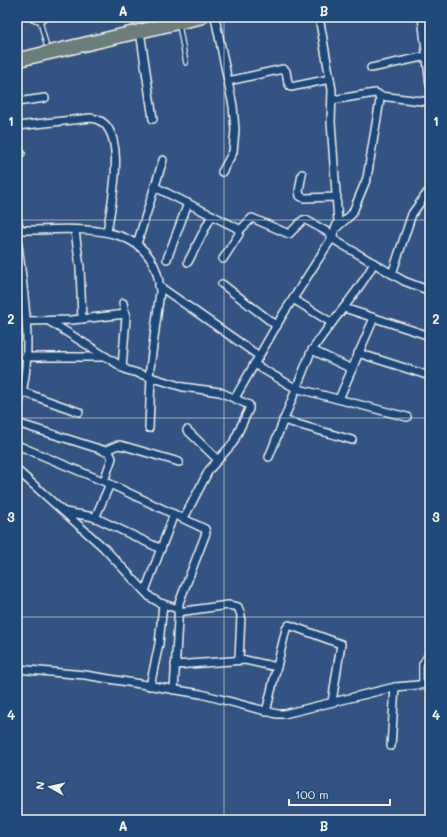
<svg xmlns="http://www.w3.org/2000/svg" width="447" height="837" font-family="Mali,sans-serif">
  <rect width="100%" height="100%" fill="#335482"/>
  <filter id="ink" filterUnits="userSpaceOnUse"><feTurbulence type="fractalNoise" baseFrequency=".025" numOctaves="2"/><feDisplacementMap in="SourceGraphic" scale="8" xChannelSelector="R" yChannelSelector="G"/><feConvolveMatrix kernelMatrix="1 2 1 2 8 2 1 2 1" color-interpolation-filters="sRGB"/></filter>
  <g filter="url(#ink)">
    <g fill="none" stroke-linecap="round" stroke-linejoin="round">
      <defs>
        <g id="lane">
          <polyline points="23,17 40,21 46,44"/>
          <polyline points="40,21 48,17"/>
          <polyline points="179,25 186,63"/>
          <polyline points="421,684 421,664 430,649"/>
        </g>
        <g id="street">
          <polyline points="215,17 233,106 235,130 233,152 222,172"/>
          <polyline points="422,17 430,85"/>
          <polyline points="140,31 153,119"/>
          <polyline points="371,68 427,56"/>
          <polyline points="228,81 283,69 286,71 288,83 291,87 330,79"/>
          <polyline points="380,96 430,102"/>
          <polyline points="332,100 375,93 378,94 380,100 367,178 352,214 336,228"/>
          <polyline points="17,102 45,98"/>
          <path d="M 17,126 L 91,118 C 131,122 111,205 107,232"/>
          <polyline points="17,154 21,153"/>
          <polyline points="302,174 299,191 300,196 304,198 337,197"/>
          <polyline points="155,187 239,229 239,234 223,259"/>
          <polyline points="17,220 20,230"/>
          <path d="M 17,230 C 70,231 156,215 160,292 L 149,376"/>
          <polyline points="75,231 80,267 82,319"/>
          <polyline points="239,231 252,218 289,234 303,220 306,220 333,235"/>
          <path d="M 17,237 C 23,288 36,360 17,408"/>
          <polyline points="331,238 404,281 430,291"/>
          <polyline points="137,244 163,160"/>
          <polyline points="167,259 188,203"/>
          <polyline points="188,262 212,215"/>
          <polyline points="392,274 412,214 427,193"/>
          <polyline points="222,284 277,326"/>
          <polyline points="159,286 259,356"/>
          <polyline points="293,299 332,323"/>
          <polyline points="344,308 430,336"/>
          <polyline points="27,321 72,320 126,314"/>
          <polyline points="49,321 127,370 183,387 220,392 249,405 249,409 233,443 209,470 184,518"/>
          <polyline points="312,350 352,369"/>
          <polyline points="358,353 430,376"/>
          <polyline points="25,357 105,357"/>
          <polyline points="254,364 295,388 407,417"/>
          <polyline points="122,368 126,317 123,303"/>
          <polyline points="23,392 79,412"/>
          <polyline points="235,398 282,316 330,241 338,222 331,122 332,90 319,17"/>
          <polyline points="339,399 374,318"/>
          <polyline points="283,420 352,440"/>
          <polyline points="17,423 109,452 112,458 104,481"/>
          <polyline points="149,428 151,377"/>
          <polyline points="187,430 218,460"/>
          <polyline points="17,445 110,484 205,529 206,533 179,603 174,690"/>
          <polyline points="104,451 118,445 124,446 179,462"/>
          <path d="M 269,457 L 310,354 C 329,322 357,296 374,263"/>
          <polyline points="17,470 103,547 150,597 160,603 178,609"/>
          <polyline points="65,512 94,517 161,549"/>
          <polyline points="95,518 110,484"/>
          <polyline points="145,591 174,514"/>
          <polyline points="178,612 228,605 238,607 241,615 239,660"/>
          <polyline points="175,665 245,660 277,667"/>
          <polyline points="17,669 85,675 201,694 277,714 284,714 395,687 430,684"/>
          <polyline points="150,686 159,644 163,604"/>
          <polyline points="266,712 286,629 289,625 341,644 332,702"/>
          <polyline points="391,746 395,687"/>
        </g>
        <polyline id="highway" points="17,60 201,17"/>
      </defs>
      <!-- lane casing -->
      <use href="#lane" stroke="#f4f1e8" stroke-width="6"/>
      <!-- street casing -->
      <use href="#street" stroke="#f4f1e8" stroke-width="10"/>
      <!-- highway casing -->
      <use href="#highway" stroke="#f4f1e8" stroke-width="16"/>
      <!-- lane -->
      <use href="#lane" stroke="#1f4a7a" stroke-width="3.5"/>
      <!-- street -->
      <use href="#street" stroke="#1f4a7a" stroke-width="7"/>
      <!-- highway -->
      <use href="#highway" stroke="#6c7e7c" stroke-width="13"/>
    </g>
  </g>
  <!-- grid -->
  <path fill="none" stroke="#f4f1e8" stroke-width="1" stroke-opacity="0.55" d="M 224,17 L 224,820M 17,220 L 430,220M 17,418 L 430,418M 17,617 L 430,617"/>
  <!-- margin -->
  <rect width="447" height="837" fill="none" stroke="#1f4a7a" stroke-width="44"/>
  <!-- north arrow -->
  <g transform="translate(50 787) rotate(278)" stroke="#1f4a7a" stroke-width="3" paint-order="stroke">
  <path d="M0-3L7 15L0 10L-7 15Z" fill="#f4f1e8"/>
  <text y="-6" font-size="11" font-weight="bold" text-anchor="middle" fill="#f4f1e8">N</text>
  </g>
  <!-- scale -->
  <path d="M289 799v6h101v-6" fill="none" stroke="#f4f1e8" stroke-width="2"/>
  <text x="295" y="799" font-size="12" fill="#f4f1e8" stroke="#1f4a7a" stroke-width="3" paint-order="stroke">100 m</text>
  <rect x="22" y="22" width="403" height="793" fill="none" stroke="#f4f1e8" stroke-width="1.5"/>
  <g font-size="13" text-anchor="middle" font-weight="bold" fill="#f4f1e8">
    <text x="123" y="16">A</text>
    <text x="324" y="16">B</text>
    <text x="11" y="126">1</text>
    <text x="436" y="126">1</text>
    <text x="11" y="324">2</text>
    <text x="436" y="324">2</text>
    <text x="11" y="522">3</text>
    <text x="436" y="522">3</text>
    <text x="11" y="720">4</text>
    <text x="436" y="720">4</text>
    <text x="123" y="831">A</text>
    <text x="324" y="831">B</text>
  </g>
</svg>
